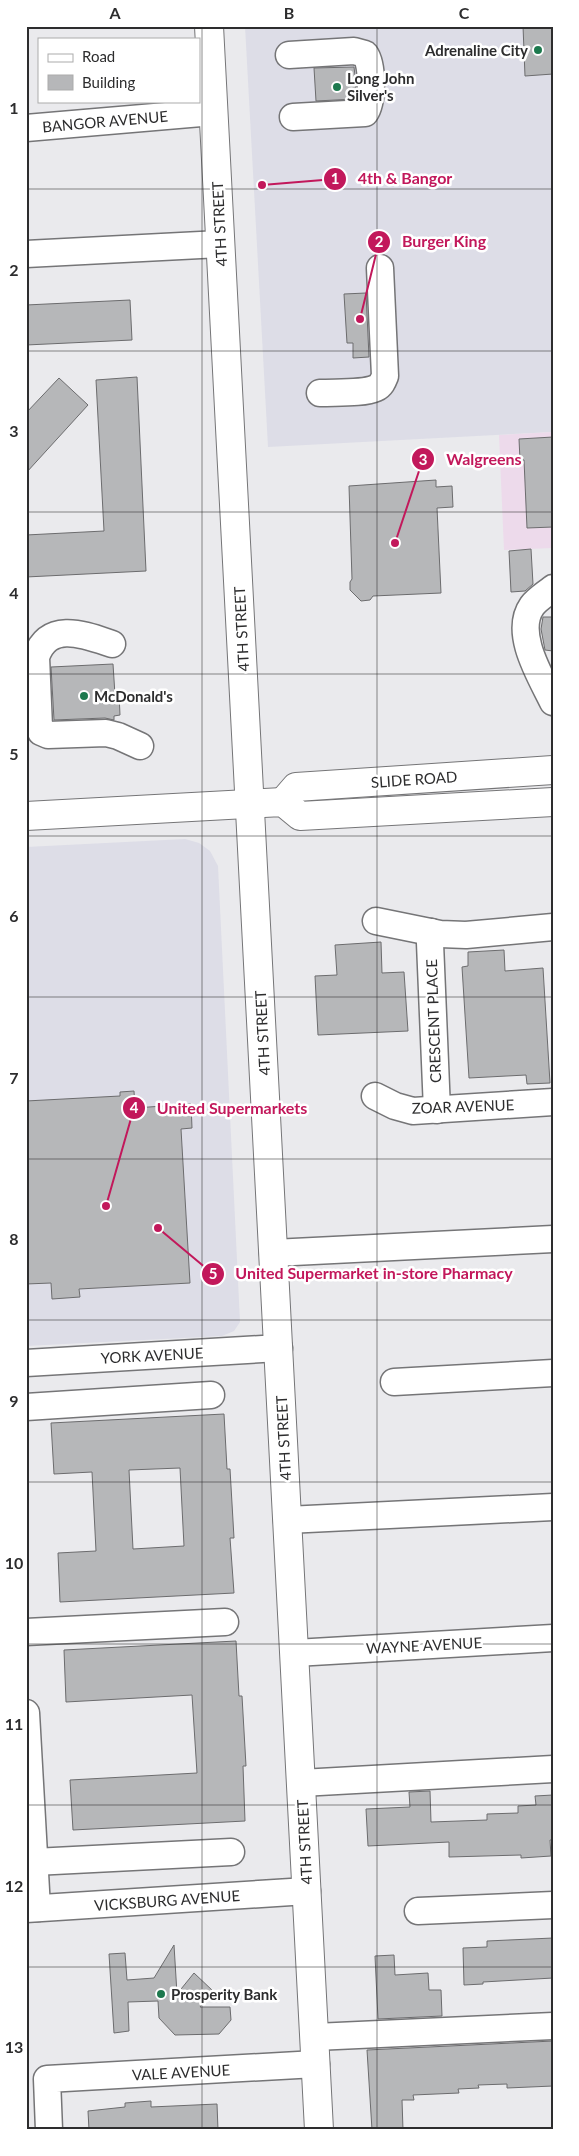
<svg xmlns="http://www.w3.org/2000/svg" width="579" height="2156" font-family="Lato,sans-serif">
  <rect width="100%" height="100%" fill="#eaeaed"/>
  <!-- built -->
  <g fill="#dddde7">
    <polygon points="245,26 553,26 553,432 268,447"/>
    <polygon points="185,839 199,843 210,851 218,866 240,1322 234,1331 222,1336 26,1346 26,847"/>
  </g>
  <!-- industrial -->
  <polygon fill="#eddaeb" points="553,432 553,548 504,550 499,435"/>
  <!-- building -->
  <g fill="#b6b7b9" stroke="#6c6c6e" fill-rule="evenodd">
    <polygon points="523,26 553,26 553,74 525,76"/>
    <polygon points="354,67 356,84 355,99 316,101 314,68"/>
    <polygon points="366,293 369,357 353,358 353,343 347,343 344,294"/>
    <polygon points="130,300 132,340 26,345 26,305"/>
    <polygon points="137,377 146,571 26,577 26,535 104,531 96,380"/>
    <polygon points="59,378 88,405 26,473 26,413"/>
    <polygon points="553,437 553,527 527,528 524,460 520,460 519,439"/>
    <polygon points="436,480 436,487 452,486 453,507 437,508 441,593 373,596 370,600 361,601 350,590 350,582 352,579 349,486"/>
    <polygon points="531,549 533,584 525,591 511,592 509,551"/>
    <polygon points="543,617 553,617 553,651 545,650 541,629"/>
    <polygon points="113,664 115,695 119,694 120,715 114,716 114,720 105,718 54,720 51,667"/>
    <polygon points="381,942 382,973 404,972 408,1031 318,1035 315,976 337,975 335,945"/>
    <polygon points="504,950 505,971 543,968 550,1083 527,1084 526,1075 469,1078 462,967 468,966 468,952"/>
    <polygon points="134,1091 135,1108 191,1104 192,1128 181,1129 190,1283 79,1289 80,1297 52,1299 51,1283 26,1284 26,1101 120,1096 120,1092"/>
    <path d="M 224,1414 L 227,1469 L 230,1469 L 234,1538 L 230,1538 L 234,1593 L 60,1602 L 58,1553 L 96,1551 L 92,1472 L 54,1474 L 51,1423 ZM 180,1468 L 184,1546 L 133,1549 L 129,1470 Z"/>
    <polygon points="236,1641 239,1696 242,1696 246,1766 243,1766 245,1821 73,1830 70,1780 197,1773 192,1695 66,1702 64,1650"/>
    <polygon points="430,1791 431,1822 487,1820 487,1814 518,1813 518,1806 536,1805 535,1796 553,1795 553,1840 550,1840 551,1856 521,1858 521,1855 449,1857 449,1842 368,1846 366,1809 410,1807 409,1792"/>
    <polygon points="553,1938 553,1978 483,1982 483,1984 464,1985 463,1948 487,1947 487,1941"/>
    <polygon points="174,1945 177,1994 194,1973 213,1991 200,2007 230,2007 231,2020 219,2034 175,2035 159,2018 158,2001 128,2002 129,2031 114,2033 109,1954 125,1953 127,1980 154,1978"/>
    <polygon points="394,1955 395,1975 428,1973 429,1990 441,1990 442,2016 378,2019 375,1956"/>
    <polygon points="553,2041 553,2086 507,2088 507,2084 478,2085 479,2088 458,2089 459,2093 413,2095 414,2100 402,2100 403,2130 372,2130 367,2050"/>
    <polygon points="151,2101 151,2107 217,2104 218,2130 89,2130 88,2111 125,2107 125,2103"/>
  </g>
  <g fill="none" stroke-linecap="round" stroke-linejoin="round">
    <defs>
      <g id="minor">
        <path d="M 289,55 L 354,51 L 365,54 C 373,65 373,102 365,113 L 293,117"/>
        <polyline points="26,128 213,112"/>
        <polyline points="26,254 220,244"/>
        <path d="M 320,393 C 335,392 363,394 376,388 C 381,386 383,381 385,376 L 380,268"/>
        <path d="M 553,588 C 546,594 537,599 532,606 C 513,633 541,677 553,702"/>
        <path d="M 112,644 C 85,635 49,620 36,657 L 39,727 L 41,732 L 48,735 L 106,733 L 118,736 L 140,746"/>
        <polyline points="376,921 440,934 466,935 553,927"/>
        <polyline points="431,932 430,943 437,1110"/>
        <polyline points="375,1096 395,1106 413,1111 553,1102"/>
        <polyline points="273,1253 553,1239"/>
        <polyline points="26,1363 279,1348"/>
        <polyline points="394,1382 553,1373"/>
        <polyline points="26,1407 211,1395"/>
        <polyline points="287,1520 553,1507"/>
        <polyline points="26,1632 225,1622"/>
        <polyline points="295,1653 553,1638"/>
        <polyline points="26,1713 37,1908"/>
        <polyline points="301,1783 553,1769"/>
        <polyline points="34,1862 231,1852"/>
        <polyline points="26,1909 307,1891"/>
        <polyline points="418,1911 553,1905"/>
        <polyline points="315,2037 553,2026"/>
        <polyline points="49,2130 47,2079 316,2064"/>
      </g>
      <g id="major">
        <polyline points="209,26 319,2130"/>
        <polyline points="283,802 296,787 553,770"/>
        <polyline points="26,816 283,802 300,816 553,802"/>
      </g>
    </defs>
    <!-- minor casing -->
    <use href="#minor" stroke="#757577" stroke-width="29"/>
    <!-- major casing -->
    <use href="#major" stroke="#757577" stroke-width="30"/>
    <!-- minor -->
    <use href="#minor" stroke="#fff" stroke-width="26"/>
    <!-- major -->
    <use href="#major" stroke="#fff" stroke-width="28"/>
  </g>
  <!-- grid -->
  <path fill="none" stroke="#2d2d2e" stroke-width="1" stroke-opacity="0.55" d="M 202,26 L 202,2130M 377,26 L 377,2130M 26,189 L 553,189M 26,351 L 553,351M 26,512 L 553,512M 26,674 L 553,674M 26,836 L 553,836M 26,997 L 553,997M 26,1159 L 553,1159M 26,1320 L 553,1320M 26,1482 L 553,1482M 26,1644 L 553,1644M 26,1805 L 553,1805M 26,1967 L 553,1967"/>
  <!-- markers -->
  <g fill="#1d794e" stroke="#fff" stroke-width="2">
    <circle cx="538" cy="50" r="5"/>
    <circle cx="337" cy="87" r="5"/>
    <circle cx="84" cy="696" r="5"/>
    <circle cx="161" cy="1994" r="5"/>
  </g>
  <g text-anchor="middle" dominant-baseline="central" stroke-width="5" stroke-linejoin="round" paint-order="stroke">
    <!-- poi labels -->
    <g font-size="15" font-weight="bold" fill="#2d2d2e" stroke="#fff" text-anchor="start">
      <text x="528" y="50" text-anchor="end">Adrenaline City</text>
      <text x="347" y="78">Long John<tspan x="347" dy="17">Silver's</tspan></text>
      <text x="94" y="696">McDonald's</text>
      <text x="171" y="1994">Prosperity Bank</text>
    </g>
    <!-- street labels -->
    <g font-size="15" fill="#2d2d2e" stroke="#fff">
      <text transform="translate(105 121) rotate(-5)">BANGOR AVENUE</text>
      <text transform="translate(219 224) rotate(-93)">4TH STREET</text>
      <text transform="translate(241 629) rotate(-93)">4TH STREET</text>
      <text transform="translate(414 779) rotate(-4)">SLIDE ROAD</text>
      <text transform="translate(433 1021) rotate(-92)">CRESCENT PLACE</text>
      <text transform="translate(262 1033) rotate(-93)">4TH STREET</text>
      <text transform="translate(463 1106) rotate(-2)">ZOAR AVENUE</text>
      <text transform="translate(152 1355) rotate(-3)">YORK AVENUE</text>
      <text transform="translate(283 1438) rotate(-93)">4TH STREET</text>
      <text transform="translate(424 1645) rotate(-3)">WAYNE AVENUE</text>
      <text transform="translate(304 1842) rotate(-93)">4TH STREET</text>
      <text transform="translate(167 1900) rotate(-4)">VICKSBURG AVENUE</text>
      <text transform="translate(181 2072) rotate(-3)">VALE AVENUE</text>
    </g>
  </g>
  <!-- callouts -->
  <path fill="none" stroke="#c2185b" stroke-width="2" d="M262 185L335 179M360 319L379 242M395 543L423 459M106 1206L134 1108M158 1228L213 1274"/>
  <g fill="#c2185b" stroke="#fff" stroke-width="2">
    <circle cx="262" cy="185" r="5"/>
    <circle cx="360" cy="319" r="5"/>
    <circle cx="395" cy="543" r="5"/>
    <circle cx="106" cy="1206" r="5"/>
    <circle cx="158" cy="1228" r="5"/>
    <circle cx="335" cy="179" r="12"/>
    <circle cx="379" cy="242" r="12"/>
    <circle cx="423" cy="459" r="12"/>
    <circle cx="134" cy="1108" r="12"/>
    <circle cx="213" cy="1274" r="12"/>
  </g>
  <g font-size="15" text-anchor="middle" font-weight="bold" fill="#fff">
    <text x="335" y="184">1</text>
    <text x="379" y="247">2</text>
    <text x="423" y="465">3</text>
    <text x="134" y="1113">4</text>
    <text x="213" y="1279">5</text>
  </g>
  <g font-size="16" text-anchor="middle" font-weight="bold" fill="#c2185b" stroke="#fff" stroke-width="5" stroke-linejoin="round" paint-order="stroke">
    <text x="405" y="184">4th &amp; Bangor</text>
    <text x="444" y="247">Burger King</text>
    <text x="484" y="465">Walgreens</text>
    <text x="232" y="1114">United Supermarkets</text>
    <text x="374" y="1279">United Supermarket in-store Pharmacy</text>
  </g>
  <!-- border -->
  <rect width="579" height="2156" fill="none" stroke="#ffffff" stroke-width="55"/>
  <!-- legend -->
  <rect x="38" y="38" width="162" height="65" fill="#ffffff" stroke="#ababab"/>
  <rect x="48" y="54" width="25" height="8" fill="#ffffff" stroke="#ababab"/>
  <text x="82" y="62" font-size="15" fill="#2d2d2e">Road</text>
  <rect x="48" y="75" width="25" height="15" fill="#b6b7b9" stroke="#ababab"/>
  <text x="82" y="88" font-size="15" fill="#2d2d2e">Building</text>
  <rect x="28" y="28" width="524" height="2100" fill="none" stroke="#2d2d2e" stroke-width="2"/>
  <g font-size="16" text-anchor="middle" font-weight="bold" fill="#2d2d2e">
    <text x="115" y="19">A</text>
    <text x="289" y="19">B</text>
    <text x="464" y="19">C</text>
    <text x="14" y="114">1</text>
    <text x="14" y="276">2</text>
    <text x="14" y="437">3</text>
    <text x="14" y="599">4</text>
    <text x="14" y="760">5</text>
    <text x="14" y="922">6</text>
    <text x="14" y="1084">7</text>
    <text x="14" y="1245">8</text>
    <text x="14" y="1407">9</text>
    <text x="14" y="1569">10</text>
    <text x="14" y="1730">11</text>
    <text x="14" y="1892">12</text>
    <text x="14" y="2053">13</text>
  </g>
</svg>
